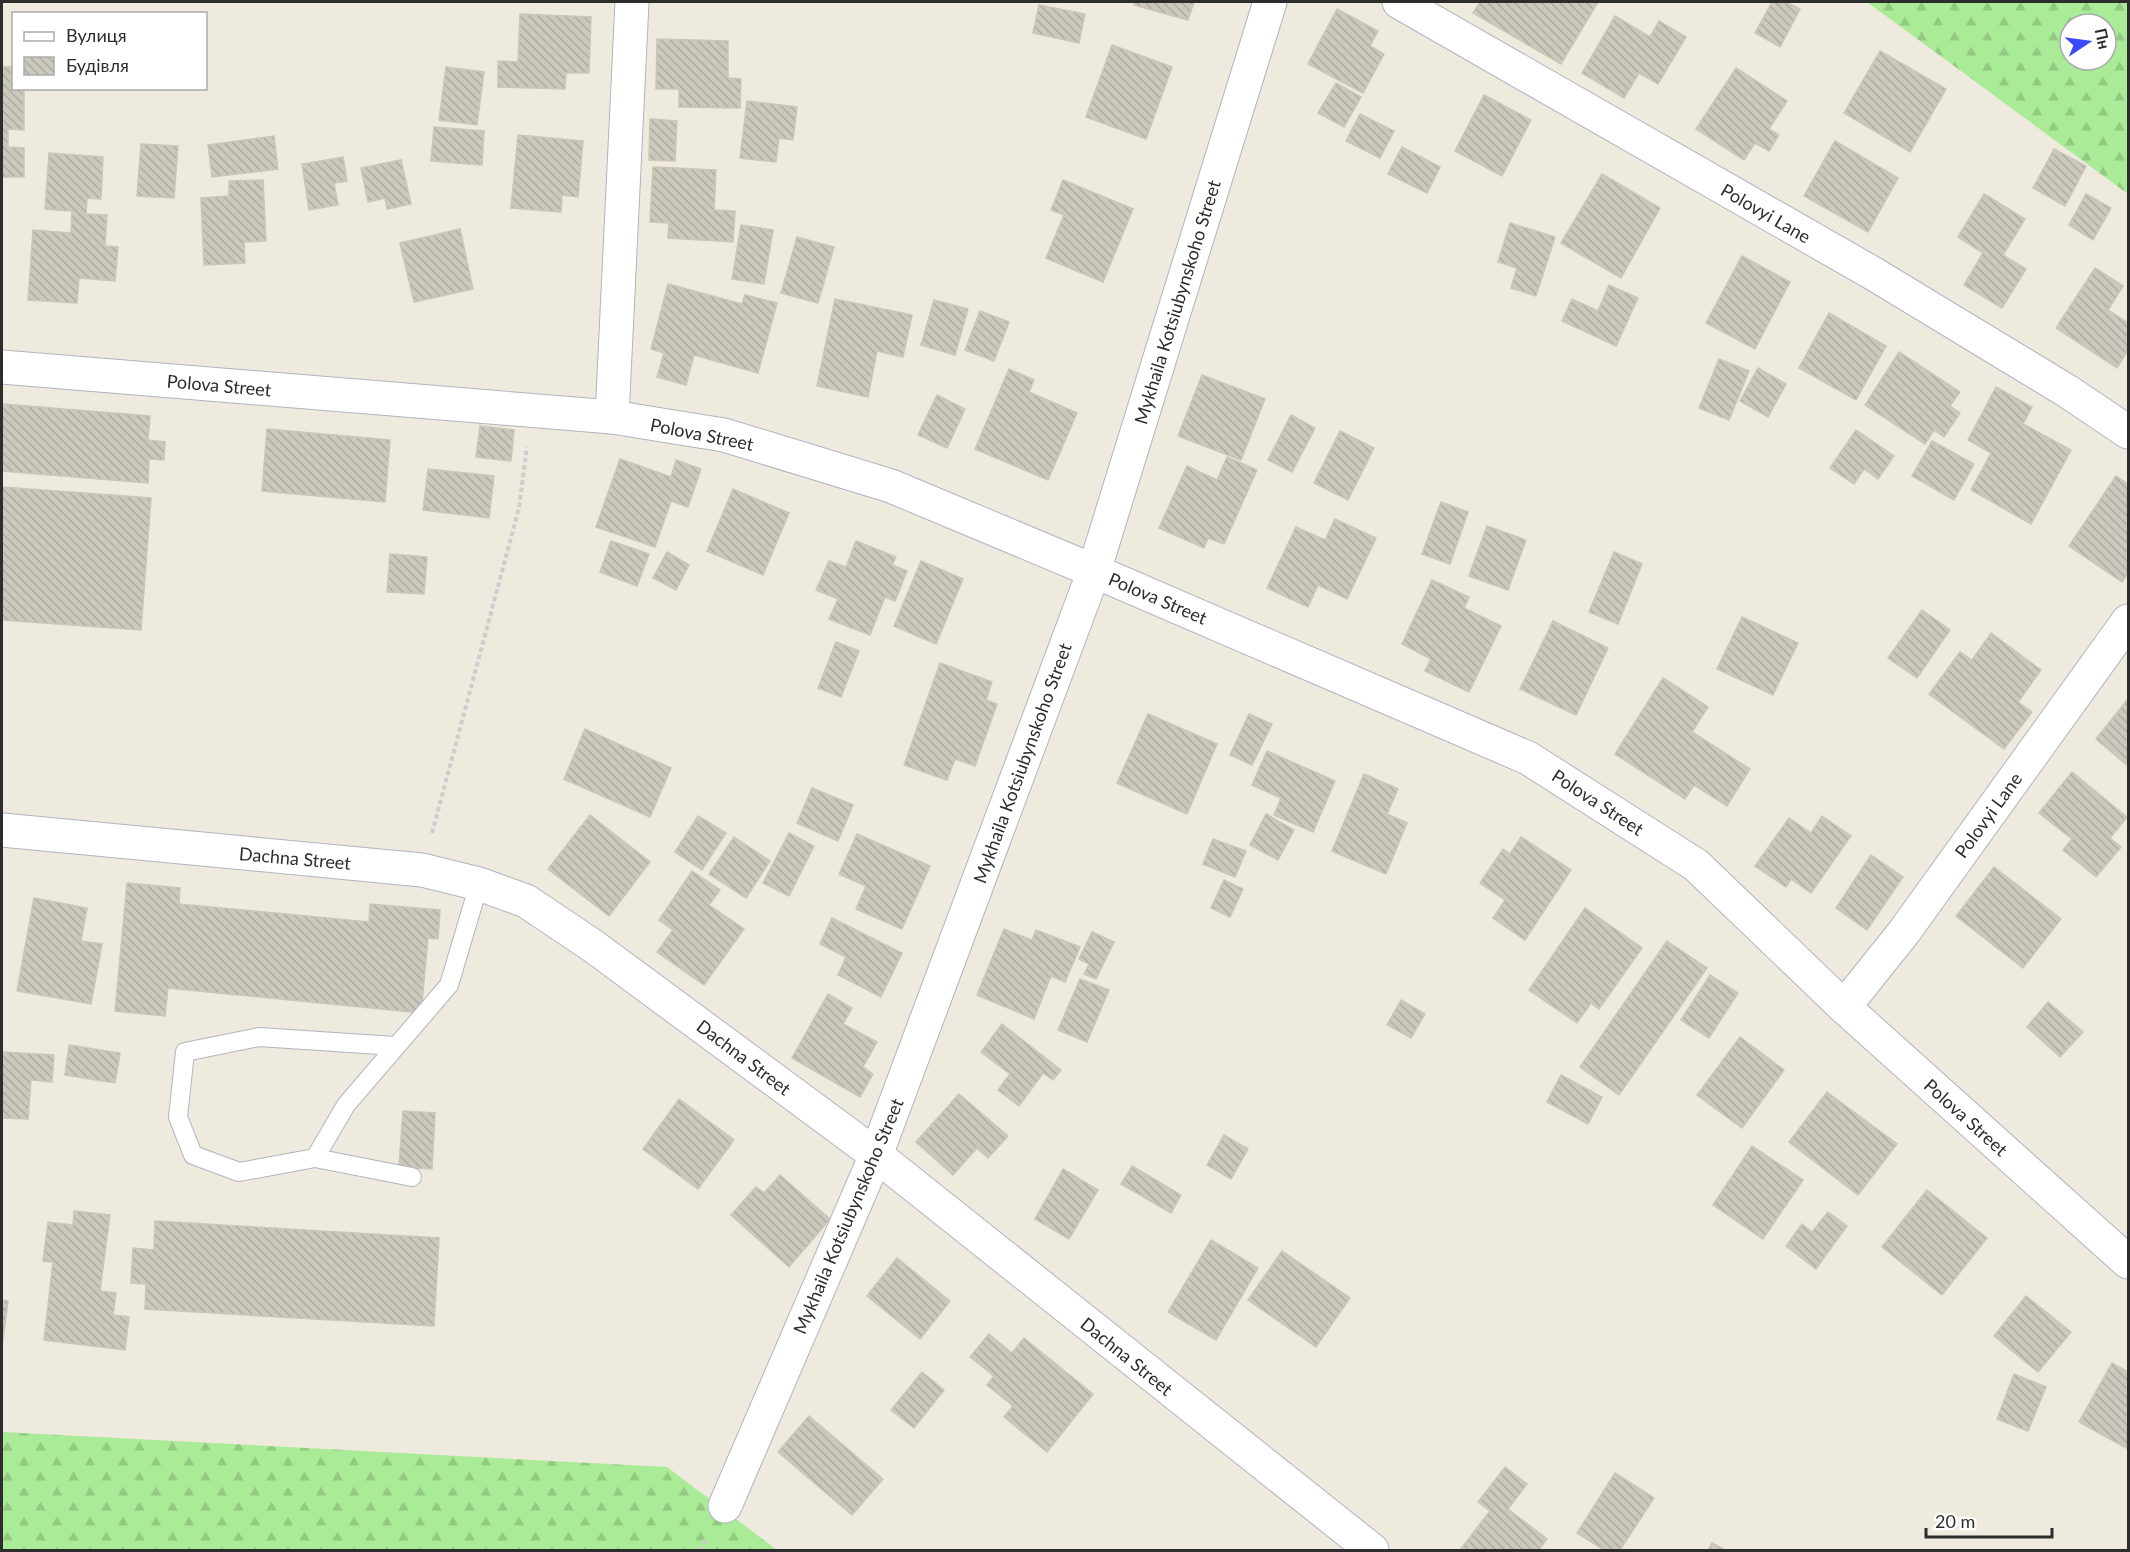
<svg xmlns="http://www.w3.org/2000/svg" width="2130" height="1552" font-family="Lato,sans-serif">
  <defs>
    <pattern id="forest-firs" width="22" height="20" patternUnits="userSpaceOnUse" patternTransform="scale(1.5)"><rect width="22" height="20" fill="#a9eb96"/><path d="M5 1l3.5 6h-7zM16 11l3.5 6h-7z" fill="#92ca82"/></pattern>
    <pattern id="building-back-hatch" width="6" height="6" patternUnits="userSpaceOnUse" patternTransform="scale(1.5)"><rect width="6" height="6" fill="#cbc8bc"/><path d="M-1 5l2 2M0 0l6 6M5-1l2 2" fill="none" stroke="#afaca2"/></pattern>
  </defs>
  <rect width="100%" height="100%" fill="#efeade"/>
  <!-- forest -->
  <g fill="url(#forest-firs)" fill-rule="evenodd">
    <path d="M 1867,2 L 2128,2 L 2128,194 ZM 2070,24 L 2106,24 L 2106,60 L 2070,60 Z"/>
    <polygon points="2,1432 667,1467 777,1550 2,1550"/>
  </g>
  <!-- building -->
  <g fill="url(#building-back-hatch)" stroke="#cbc6b7" stroke-width="1.5">
    <polygon points="1135,2 1194,2 1188,20 1134,5"/>
    <polygon points="1480,2 1598,2 1561,64 1473,13"/>
    <polygon points="1772,2 1786,2 1800,9 1780,47 1755,33"/>
    <polygon points="1039,5 1085,14 1079,43 1033,33"/>
    <polygon points="1337,9 1378,31 1370,46 1384,54 1363,93 1308,64"/>
    <polygon points="520,14 591,17 589,73 566,73 565,89 498,87 498,61 518,62"/>
    <polygon points="1615,16 1650,37 1659,21 1686,37 1658,84 1639,73 1624,98 1582,73"/>
    <polygon points="657,39 728,41 728,78 741,79 740,108 679,107 679,89 656,89"/>
    <polygon points="1112,45 1172,67 1146,139 1086,117"/>
    <polygon points="1880,51 1946,89 1910,152 1844,113"/>
    <polygon points="2,67 11,67 11,82 14,83 14,88 24,88 24,130 8,129 8,147 24,148 24,177 2,177"/>
    <polygon points="446,67 484,72 477,125 439,120"/>
    <polygon points="1736,68 1787,101 1769,129 1779,135 1769,151 1755,143 1744,160 1696,129"/>
    <polygon points="1336,83 1361,97 1344,127 1318,113"/>
    <polygon points="1484,95 1531,120 1502,176 1455,151"/>
    <polygon points="747,101 797,107 793,140 779,138 776,162 740,158"/>
    <polygon points="1360,114 1394,131 1380,158 1346,141"/>
    <polygon points="650,119 677,121 675,161 649,160"/>
    <polygon points="434,127 484,131 482,165 431,161"/>
    <polygon points="518,135 583,141 578,197 562,195 561,212 511,208"/>
    <polygon points="274,136 278,169 212,177 208,145"/>
    <polygon points="1835,141 1898,178 1868,232 1804,196"/>
    <polygon points="141,144 178,146 174,198 137,196"/>
    <polygon points="1402,147 1440,167 1427,193 1388,174"/>
    <polygon points="2054,149 2086,166 2065,206 2033,188"/>
    <polygon points="49,153 103,157 101,199 87,198 86,214 107,215 105,246 118,247 115,281 79,278 77,303 28,300 33,230 71,233 72,211 45,209"/>
    <polygon points="343,157 347,181 334,183 338,205 309,210 302,164"/>
    <polygon points="401,160 411,204 387,209 385,198 368,202 361,168"/>
    <polygon points="653,167 716,170 714,210 735,211 733,242 668,238 669,223 650,222"/>
    <polygon points="1602,174 1660,208 1621,278 1561,243"/>
    <polygon points="263,180 266,241 244,242 245,263 204,265 201,198 229,196 229,181"/>
    <polygon points="1063,180 1133,209 1103,282 1046,258 1064,215 1051,210"/>
    <polygon points="1984,194 2025,219 2003,255 2026,269 2002,308 1964,285 1983,253 1958,237"/>
    <polygon points="2086,194 2111,208 2093,240 2069,225"/>
    <polygon points="1510,223 1555,237 1536,296 1511,288 1517,268 1498,262"/>
    <polygon points="741,225 773,230 764,284 732,279"/>
    <polygon points="460,229 473,289 414,302 400,243"/>
    <polygon points="797,237 834,247 818,303 781,293"/>
    <polygon points="1742,256 1790,282 1755,349 1706,323"/>
    <polygon points="2095,268 2123,286 2108,310 2128,323 2128,350 2117,368 2056,328"/>
    <polygon points="668,284 742,304 745,295 777,303 758,373 694,355 686,385 657,377 664,353 651,349"/>
    <polygon points="1609,285 1638,298 1616,346 1562,321 1572,299 1598,311"/>
    <polygon points="835,299 912,315 903,357 877,351 868,397 817,386"/>
    <polygon points="934,300 968,309 955,355 921,345"/>
    <polygon points="980,311 1009,322 994,361 965,350"/>
    <polygon points="1829,313 1886,346 1856,400 1799,368"/>
    <polygon points="1899,352 1960,392 1950,406 1960,413 1944,437 1934,430 1925,444 1865,405"/>
    <polygon points="1719,359 1749,371 1729,420 1699,408"/>
    <polygon points="1758,368 1786,384 1768,417 1740,401"/>
    <polygon points="1009,369 1034,380 1029,392 1077,413 1048,480 975,449"/>
    <polygon points="1202,375 1265,399 1241,460 1178,436"/>
    <polygon points="1996,387 2032,407 2023,424 2071,450 2031,524 1971,490 1991,453 1968,440"/>
    <polygon points="937,395 965,409 947,448 918,435"/>
    <polygon points="2,404 150,416 148,440 165,442 164,460 149,459 148,483 2,471"/>
    <polygon points="1291,415 1315,428 1292,472 1268,460"/>
    <polygon points="480,426 514,430 511,461 476,457"/>
    <polygon points="267,429 390,440 385,502 262,491"/>
    <polygon points="1856,430 1894,456 1878,479 1864,469 1854,484 1830,468"/>
    <polygon points="1340,431 1374,448 1348,500 1314,483"/>
    <polygon points="1932,441 1974,464 1954,500 1912,476"/>
    <polygon points="1227,457 1257,470 1224,544 1208,538 1204,548 1159,528 1187,466 1217,480"/>
    <polygon points="620,459 671,477 676,460 701,469 688,507 671,501 655,547 596,527"/>
    <polygon points="428,469 494,476 489,518 423,510"/>
    <polygon points="2116,476 2128,484 2128,573 2122,582 2069,546"/>
    <polygon points="2,487 151,498 141,630 2,620"/>
    <polygon points="733,489 789,513 763,575 707,551"/>
    <polygon points="1441,502 1468,512 1450,564 1422,554"/>
    <polygon points="1335,519 1376,538 1347,599 1318,585 1308,607 1267,588 1296,527 1325,540"/>
    <polygon points="1487,526 1526,540 1508,590 1469,576"/>
    <polygon points="611,541 649,554 637,586 600,572"/>
    <polygon points="856,541 896,557 892,565 907,571 895,601 885,597 870,635 829,619 838,599 816,590 829,561 846,567"/>
    <polygon points="667,552 689,565 676,590 653,578"/>
    <polygon points="1614,552 1642,564 1618,624 1589,612"/>
    <polygon points="390,554 427,557 424,594 387,592"/>
    <polygon points="921,561 963,579 936,644 894,626"/>
    <polygon points="1432,580 1469,597 1464,608 1501,626 1469,692 1425,671 1431,659 1402,644"/>
    <polygon points="1922,610 1950,630 1917,678 1888,658"/>
    <polygon points="1742,617 1798,643 1773,695 1717,669"/>
    <polygon points="1553,621 1608,648 1576,715 1520,689"/>
    <polygon points="1991,633 2041,670 2018,702 2032,712 2004,749 1929,694 1960,652 1972,660"/>
    <polygon points="836,642 859,651 841,697 818,688"/>
    <polygon points="940,663 992,682 986,700 997,704 975,766 955,759 947,780 904,765"/>
    <polygon points="1663,678 1708,707 1692,732 1750,769 1727,806 1694,785 1685,799 1615,754"/>
    <polygon points="2128,699 2128,766 2096,739"/>
    <polygon points="1148,714 1217,744 1187,814 1117,783"/>
    <polygon points="1249,714 1272,724 1252,765 1230,755"/>
    <polygon points="585,729 671,768 650,817 564,779"/>
    <polygon points="1267,751 1335,781 1313,832 1274,815 1281,798 1252,785"/>
    <polygon points="2072,772 2127,817 2110,838 2121,847 2096,877 2063,850 2072,839 2039,813"/>
    <polygon points="1364,774 1398,789 1387,814 1407,823 1386,874 1332,851"/>
    <polygon points="812,788 853,805 838,841 797,823"/>
    <polygon points="1266,814 1294,830 1278,860 1250,845"/>
    <polygon points="590,815 650,862 609,916 548,869"/>
    <polygon points="698,816 726,833 702,870 675,852"/>
    <polygon points="1822,816 1851,836 1811,893 1791,879 1786,887 1755,866 1789,818 1811,833"/>
    <polygon points="789,833 814,846 789,896 763,883"/>
    <polygon points="857,834 930,866 902,929 856,909 866,886 839,874"/>
    <polygon points="734,837 770,861 746,898 709,874"/>
    <polygon points="1521,837 1571,870 1525,940 1493,918 1505,900 1480,883 1503,849 1510,854"/>
    <polygon points="1213,839 1246,851 1235,877 1203,864"/>
    <polygon points="1871,855 1903,877 1867,930 1836,908"/>
    <polygon points="1994,867 2061,919 2023,968 1956,916"/>
    <polygon points="692,871 720,890 709,905 744,929 704,985 657,952 673,930 659,920"/>
    <polygon points="1224,880 1243,889 1230,917 1211,908"/>
    <polygon points="127,883 180,888 179,904 369,922 370,904 440,910 438,939 428,938 421,1013 168,988 165,1016 115,1011"/>
    <polygon points="34,898 87,908 81,941 102,944 91,1004 17,991"/>
    <polygon points="1585,908 1642,948 1599,1009 1591,1003 1577,1023 1529,990"/>
    <polygon points="832,918 902,953 881,997 838,975 846,957 820,944"/>
    <polygon points="1004,929 1032,940 1036,930 1080,947 1065,982 1051,976 1034,1019 977,995"/>
    <polygon points="1092,932 1114,942 1096,979 1084,974 1089,964 1079,959"/>
    <polygon points="1667,941 1707,968 1619,1095 1580,1067"/>
    <polygon points="1710,975 1738,993 1709,1038 1681,1020"/>
    <polygon points="1080,979 1109,990 1087,1042 1058,1030"/>
    <polygon points="828,994 852,1008 843,1024 877,1042 863,1067 873,1074 860,1097 792,1058"/>
    <polygon points="1401,1000 1425,1014 1411,1038 1387,1025"/>
    <polygon points="2048,1002 2083,1032 2060,1057 2027,1027"/>
    <polygon points="1002,1024 1061,1070 1053,1080 1043,1073 1019,1106 998,1090 1010,1074 981,1052"/>
    <polygon points="1740,1037 1784,1070 1742,1128 1697,1095"/>
    <polygon points="69,1045 120,1053 115,1083 65,1075"/>
    <polygon points="2,1052 54,1055 52,1082 31,1080 28,1119 2,1118"/>
    <polygon points="1561,1075 1602,1097 1588,1124 1547,1102"/>
    <polygon points="1827,1092 1897,1144 1858,1195 1789,1142"/>
    <polygon points="959,1094 1008,1136 988,1158 977,1148 953,1175 916,1142"/>
    <polygon points="679,1099 734,1140 698,1189 643,1149"/>
    <polygon points="403,1111 435,1113 432,1169 399,1167"/>
    <polygon points="1224,1135 1248,1149 1231,1179 1207,1165"/>
    <polygon points="1752,1146 1803,1180 1763,1239 1713,1205"/>
    <polygon points="1132,1166 1181,1195 1171,1213 1121,1184"/>
    <polygon points="1063,1169 1098,1190 1069,1239 1035,1219"/>
    <polygon points="780,1175 830,1219 789,1267 731,1215 756,1187 764,1193"/>
    <polygon points="1927,1190 1987,1238 1942,1295 1882,1247"/>
    <polygon points="74,1211 110,1215 100,1291 116,1293 113,1315 129,1317 125,1350 44,1340 53,1262 43,1261 48,1222 73,1225"/>
    <polygon points="1828,1212 1847,1226 1816,1269 1786,1246 1802,1224 1812,1232"/>
    <polygon points="155,1221 439,1238 434,1326 145,1309 146,1284 131,1283 133,1248 154,1250"/>
    <polygon points="1211,1240 1258,1268 1216,1340 1168,1312"/>
    <polygon points="1282,1251 1350,1298 1316,1347 1248,1300"/>
    <polygon points="897,1258 950,1301 920,1339 867,1296"/>
    <polygon points="2026,1296 2071,1332 2038,1372 1994,1336"/>
    <polygon points="2,1300 8,1301 2,1347"/>
    <polygon points="989,1334 1012,1353 1024,1338 1093,1394 1047,1452 1004,1417 1013,1406 987,1385 994,1376 970,1357"/>
    <polygon points="2112,1363 2128,1372 2128,1449 2079,1422"/>
    <polygon points="922,1372 944,1390 914,1428 891,1410"/>
    <polygon points="2014,1374 2046,1387 2028,1431 1997,1419"/>
    <polygon points="809,1416 883,1479 852,1515 778,1452"/>
    <polygon points="1505,1467 1527,1484 1508,1509 1547,1539 1539,1550 1460,1550 1490,1511 1478,1502"/>
    <polygon points="1615,1473 1654,1498 1620,1550 1604,1550 1577,1533"/>
    <polygon points="1712,1543 1725,1550 1708,1550"/>
  </g>
  <g fill="none" stroke-linecap="round" stroke-linejoin="round">
    <defs>
      <g id="lane">
        <polyline points="395,1046 259,1037 185,1052 178,1117 193,1155 239,1172 315,1158 346,1105 449,985 479,884"/>
        <polyline points="315,1158 412,1177"/>
      </g>
      <g id="street">
        <polyline points="1399,2 1874,274 2067,391 2128,432"/>
        <polyline points="2,367 612,417 724,435 891,486 1094,571 1528,758 1696,865 1844,1007 2128,1262"/>
        <polyline points="612,417 632,2"/>
        <polyline points="2,830 422,870 479,884 526,901 593,946 876,1155 1372,1550"/>
        <polyline points="1844,1007 1904,932 2128,621"/>
        <polyline points="725,1506 876,1155 1094,571 1270,2"/>
      </g>
    </defs>
    <!-- lane casing -->
    <use href="#lane" stroke="#b2b3c1" stroke-width="20"/>
    <!-- street casing -->
    <use href="#street" stroke="#b2b3c1" stroke-width="35"/>
    <!-- path -->
    <g stroke="#cdcdcd" stroke-width="4" stroke-dasharray="4.5 3" stroke-linecap="butt">
      <polyline points="432,833 519,508 527,447"/>
      <polyline points="699,1550 706,1538"/>
    </g>
    <!-- lane -->
    <use href="#lane" stroke="#fff" stroke-width="18"/>
    <!-- street -->
    <use href="#street" stroke="#fff" stroke-width="33"/>
  </g>
  <g text-anchor="middle" dominant-baseline="central" stroke-width="4.5" stroke-linejoin="round" paint-order="stroke">
    <!-- street labels -->
    <g font-size="18" fill="#2d2d2d" stroke="#fff">
      <text transform="translate(1766 213) rotate(30)">Polovyi Lane</text>
      <text transform="translate(1177 302) rotate(-73)">Mykhaila Kotsiubynskoho Street</text>
      <text transform="translate(219 385) rotate(5)">Polova Street</text>
      <text transform="translate(702 434) rotate(11)">Polova Street</text>
      <text transform="translate(1158 598) rotate(23)">Polova Street</text>
      <text transform="translate(1022 763) rotate(-70)">Mykhaila Kotsiubynskoho Street</text>
      <text transform="translate(1598 802) rotate(33)">Polova Street</text>
      <text transform="translate(1988 815) rotate(-54)">Polovyi Lane</text>
      <text transform="translate(295 858) rotate(5)">Dachna Street</text>
      <text transform="translate(744 1057) rotate(37)">Dachna Street</text>
      <text transform="translate(1966 1117) rotate(42)">Polova Street</text>
      <text transform="translate(848 1216) rotate(-67)">Mykhaila Kotsiubynskoho Street</text>
      <text transform="translate(1127 1356) rotate(39)">Dachna Street</text>
    </g>
  </g>
  <!-- border -->
  <rect width="2130" height="1552" fill="none" stroke="#2d2d2d" stroke-width="6"/>
  <!-- legend -->
  <rect x="12" y="12" width="195" height="78" fill="#ffffff" stroke="#ababab" stroke-width="1.5"/>
  <rect x="24" y="32" width="30" height="9" fill="#ffffff" stroke="#ababab" stroke-width="1.5"/>
  <text x="66" y="42" font-size="18" fill="#2d2d2d">Вулиця</text>
  <rect x="24" y="57" width="30" height="18" fill="url(#building-back-hatch)" stroke="#ababab" stroke-width="1.5"/>
  <text x="66" y="72" font-size="18" fill="#2d2d2d">Будівля</text>
  <!-- north arrow -->
  <g transform="translate(2088 42) rotate(77)"><circle r="28" fill="#ffffff" stroke="#ababab" stroke-width="1.5"/>
  <path d="M0-4.5L10 22L0 15L-10 22Z" fill="#3b4aff"/>
  <text y="-9" font-size="16" font-weight="bold" text-anchor="middle" fill="#2d2d2d">Пн</text>
  </g>
  <!-- scale -->
  <path d="M1926 1528v9h126v-9" fill="none" stroke="#2d2d2d" stroke-width="3"/>
  <text x="1935" y="1528" font-size="18" fill="#2d2d2d" stroke="#ffffff" stroke-width="4.5" paint-order="stroke">20 m</text>
</svg>
